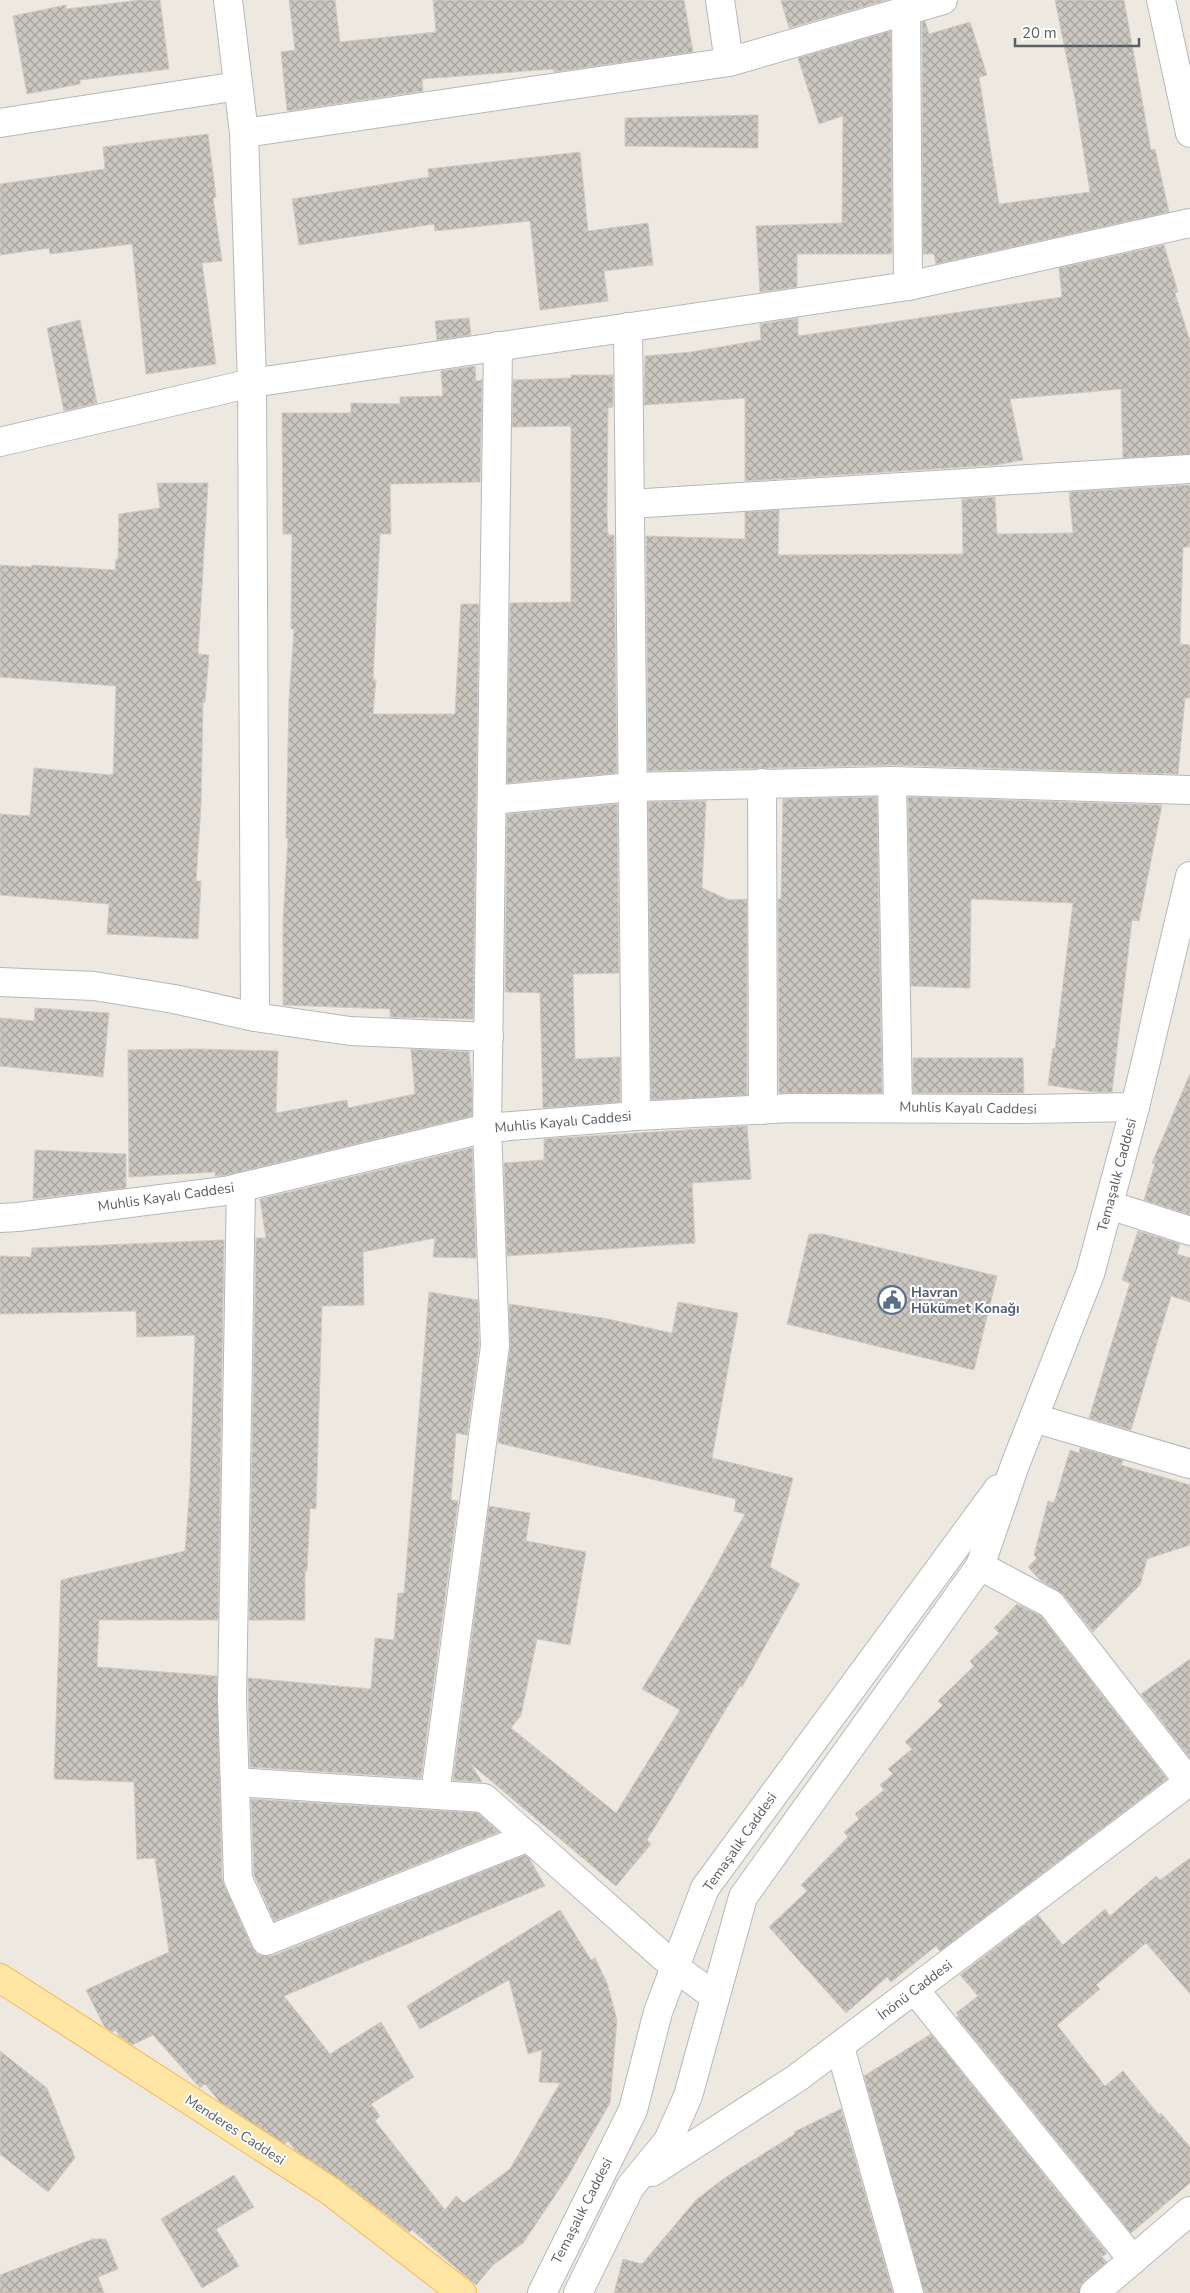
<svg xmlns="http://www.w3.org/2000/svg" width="1190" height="2293" font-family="'Nunito Sans',sans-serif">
  <defs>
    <pattern id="building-cross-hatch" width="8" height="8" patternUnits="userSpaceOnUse" patternTransform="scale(1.25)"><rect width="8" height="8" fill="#cac6c0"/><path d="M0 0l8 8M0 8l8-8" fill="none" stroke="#a7a4a0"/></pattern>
  </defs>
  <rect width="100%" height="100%" fill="#ede9e1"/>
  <!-- building -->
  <g fill="url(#building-cross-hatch)" stroke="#d2cabf">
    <polygon points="140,0 160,0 169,69 80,80 80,84 27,94 13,16 66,5 66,9"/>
    <polygon points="289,0 335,0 340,42 436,32 433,0 684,0 693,52 554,72 553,69 422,79 423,91 287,111 281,52 295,50"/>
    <polygon points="781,0 887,0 789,28"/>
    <polygon points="1055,0 1124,0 1151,150 1155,149 1169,212 936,264 934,254 923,254 922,22 925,21 929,34 970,22 987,75 979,77 999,204 1090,192 1075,99"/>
    <polygon points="891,31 892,254 797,254 797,287 760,292 756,226 842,223 843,116 819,124 798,58"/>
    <polygon points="758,115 758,148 625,146 625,118"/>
    <polygon points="208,134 216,197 213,198 222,261 202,263 216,364 146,374 132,244 50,254 49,248 0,255 0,184 105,169 103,147"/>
    <polygon points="580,152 588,231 648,223 653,265 604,271 608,301 540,310 530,221 435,231 434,224 299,245 292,199 429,177 428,169"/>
    <polygon points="1164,245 1178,292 1175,293 1190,341 1190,454 1123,458 1121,389 1010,399 1023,460 996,465 745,481 745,398 644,405 645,356 691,352 761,340 760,324 798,318 798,336 1062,297 1059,268"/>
    <polygon points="469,318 471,335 437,340 435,321"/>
    <polygon points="80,320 97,403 64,411 47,328"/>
    <polygon points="475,366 476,381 482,380 480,482 390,484 391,534 380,534 373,680 376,680 373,714 455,714 461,604 479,604 473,1019 390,1017 390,1009 283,1005 283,921 288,838 286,838 289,700 294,629 291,629 292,534 283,534 282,413 351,413 351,403 400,404 400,397 443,396 441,371"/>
    <polygon points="571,375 613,375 613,407 608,408 607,516 608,535 614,535 617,773 507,783 510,603 571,602 571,426 512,427 513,380 571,378"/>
    <polygon points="157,483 208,483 198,654 209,655 205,702 203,702 201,806 196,881 201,881 198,939 107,934 109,904 0,895 0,814 30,816 34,768 113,775 116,686 0,677 0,565 32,567 32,565 115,570 116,559 118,560 119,514 160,508"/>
    <polygon points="1190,485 1190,547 1183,547 1180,644 1190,645 1190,698 1185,698 1178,774 892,765 648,771 646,536 745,539 745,512 779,510 778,555 963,554 962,499 995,497 997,534 1073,533 1069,492"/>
    <polygon points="877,797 882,1093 779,1093 778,899 781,899 783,799"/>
    <polygon points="908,797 1162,805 1139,921 1132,920 1112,1092 1094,1092 1048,1085 1053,1048 1055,1049 1073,903 971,899 970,988 911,986"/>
    <polygon points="706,801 702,888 729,900 747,899 747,1095 651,1100 648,802"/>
    <polygon points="617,804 619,973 573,974 575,1059 620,1057 620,1102 543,1108 540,993 505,992 507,814"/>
    <polygon points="35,1008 109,1013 103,1077 0,1066 0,1018 34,1021"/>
    <polygon points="196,1049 278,1051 276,1113 347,1100 348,1108 415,1094 411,1049 469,1052 472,1086 472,1116 222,1176 215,1176 215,1172 129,1177 128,1050"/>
    <polygon points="913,1058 1023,1058 1024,1093 913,1093"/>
    <polygon points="1190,1074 1190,1215 1144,1200 1155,1164 1152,1163"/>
    <polygon points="747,1126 751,1179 692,1183 695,1243 507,1256 504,1163 544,1160 544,1139"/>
    <polygon points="472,1148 476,1258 433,1257 435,1238 363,1252 364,1305 322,1306 316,1509 310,1508 307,1571 305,1571 305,1620 249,1620 256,1238 266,1238 260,1199"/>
    <polygon points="35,1150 126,1154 126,1188 33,1199"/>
    <polygon points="1138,1231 1180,1244 1177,1254 1190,1258 1190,1302 1171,1296 1131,1430 1089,1418 1130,1283 1122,1280"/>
    <polygon points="809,1234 823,1234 997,1276 974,1370 787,1324"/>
    <polygon points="224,1240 218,1620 99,1620 97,1667 217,1676 222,1880 252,1947 257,1954 264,1956 272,1956 525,1855 529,1858 545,1886 284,1996 330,2054 381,2022 414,2077 371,2104 380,2116 375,2121 445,2210 456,2196 464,2203 510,2169 560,2083 539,2082 542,2050 528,2054 509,1980 420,2029 407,2006 560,1910 591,1960 595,1958 607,1983 617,2020 610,2103 568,2176 523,2243 493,2265 476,2285 412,2230 409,2232 339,2179 295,2150 288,2141 285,2144 220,2102 205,2084 200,2088 153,2035 132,2045 119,2036 116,2030 112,2032 104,2026 86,1990 169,1952 155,1858 137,1859 134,1782 54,1779 61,1580 185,1551 190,1486 195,1335 137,1337 136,1311 0,1314 0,1256 31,1257 32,1248"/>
    <polygon points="429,1292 478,1300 479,1345 467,1435 456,1433 451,1500 458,1501 421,1778 250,1767 248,1678 371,1689 375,1638 394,1640 398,1593 404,1593"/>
    <polygon points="678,1302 738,1313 712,1458 793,1478 770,1567 800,1584 742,1687 740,1686 647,1840 651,1844 616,1886 471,1764 482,1782 453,1780 489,1506 530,1513 526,1541 586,1552 570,1645 537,1639 521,1715 511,1728 616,1813 680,1710 642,1689 706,1584 745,1514 734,1511 736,1499 498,1443 510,1348 509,1304 603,1318 672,1333"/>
    <polygon points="1080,1448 1123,1460 1121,1465 1190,1485 1190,1545 1147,1559 1140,1585 1093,1632 1063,1594 1040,1580 1028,1567 1037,1558 1034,1555 1048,1501 1054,1503 1070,1450 1079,1453"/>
    <polygon points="1017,1604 1041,1616 1167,1779 940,1951 936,1946 891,1982 887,1977 846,2013 769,1927 807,1891 801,1885 848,1837 844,1832 859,1819 855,1814 884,1790 880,1785 893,1774 888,1769 912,1749 905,1742 943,1705 938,1701 974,1666 970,1661 999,1633 994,1628"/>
    <polygon points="1190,1659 1190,1758 1141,1694"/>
    <polygon points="251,1799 478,1813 499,1832 274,1921 254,1875"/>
    <polygon points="1190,1858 1190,1994 1146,1943 1096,1985 1100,1989 1057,2025 1105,2086 1123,2071 1159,2115 1161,2113 1190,2147 1190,2183 1131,2233 957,2017 959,2016 956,2013 978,1996 960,1975 1038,1915 1063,1945 1105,1909 1110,1916 1156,1876 1160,1880"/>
    <polygon points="931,2034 1107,2253 1102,2257 1107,2262 1084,2281 1079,2293 924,2293 864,2076"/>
    <polygon points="0,2051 47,2088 75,2158 48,2192 0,2154"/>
    <polygon points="841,2109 893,2293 614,2293 623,2259 642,2264 696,2200 723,2179 795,2134 794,2132"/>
    <polygon points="234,2175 254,2207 216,2229 239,2266 202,2288 161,2219"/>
    <polygon points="93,2239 106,2239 118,2269 98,2277 104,2293 0,2293 0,2275"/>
  </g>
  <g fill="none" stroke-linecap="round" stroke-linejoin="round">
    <defs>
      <g id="minor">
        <polyline points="228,0 244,133 252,383 255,1017"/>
        <polyline points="720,0 729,62"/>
        <polyline points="1161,0 1190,133"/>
        <polyline points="0,123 238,86"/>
        <polyline points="244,133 729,62 943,0"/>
        <polyline points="908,286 1190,223"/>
        <polyline points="628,327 636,1116"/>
        <polyline points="0,442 252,383 908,286 906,10"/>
        <polyline points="630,504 1190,469"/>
        <polyline points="892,781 898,1107"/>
        <polyline points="762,783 763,1110"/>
        <polyline points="492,800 632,787 892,781 1190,790"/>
        <polyline points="0,982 94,986 174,999 255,1017 350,1031 489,1037"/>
        <polyline points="241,1187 232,1699 238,1879 266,1941 529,1837"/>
        <polyline points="1109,1205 1190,1231"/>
        <polyline points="0,1218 18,1217 225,1191 487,1128 636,1116 791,1108 1027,1109 1135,1107"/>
        <polyline points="1034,1418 1190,1464"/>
        <polyline points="980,1566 1051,1604 1189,1782"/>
        <polyline points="235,1782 484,1798 675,1967 715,1997"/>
        <polyline points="435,1794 495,1346 487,1128 498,346"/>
        <polyline points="915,1990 1133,2260"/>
        <polyline points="840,2047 909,2293"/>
        <polyline points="652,2172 797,2078 1190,1781"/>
        <polyline points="542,2293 633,2110 658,2012 705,1888 998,1489"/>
        <polyline points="578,2293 630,2187 668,2141 688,2096 743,1897 980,1566 1015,1465 1090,1274 1135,1107 1190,876"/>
        <polyline points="1094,2293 1190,2211"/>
      </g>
      <polyline id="major" points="0,1978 330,2191 462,2293"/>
    </defs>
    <!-- minor casing -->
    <use href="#minor" stroke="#b4b8bc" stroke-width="30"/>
    <!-- major casing -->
    <use href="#major" stroke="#fab64d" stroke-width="30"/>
    <!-- minor -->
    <use href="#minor" stroke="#fff" stroke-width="28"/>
    <!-- major -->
    <use href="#major" stroke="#ffe6a4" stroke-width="28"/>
  </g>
  <!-- icons -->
  <defs>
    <symbol id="civic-ring" viewBox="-11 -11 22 22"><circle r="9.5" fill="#fff" stroke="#5c6f8a" stroke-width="1.5"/><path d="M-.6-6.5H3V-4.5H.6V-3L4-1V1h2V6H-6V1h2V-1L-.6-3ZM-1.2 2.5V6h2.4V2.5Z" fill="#5c6f8a"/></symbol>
  </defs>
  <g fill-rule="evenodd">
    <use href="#civic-ring" x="876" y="1284" width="32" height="32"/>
  </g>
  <g text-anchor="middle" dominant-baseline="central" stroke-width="4" stroke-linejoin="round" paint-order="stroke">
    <!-- street labels -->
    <g font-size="14" fill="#595f63" stroke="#fff">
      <text transform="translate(968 1108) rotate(1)">Muhlis Kayalı Caddesi</text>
      <text transform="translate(563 1122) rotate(-5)">Muhlis Kayalı Caddesi</text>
      <text transform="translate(1117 1175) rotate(-75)">Temaşalık Caddesi</text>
      <text transform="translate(166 1197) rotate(-8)">Muhlis Kayalı Caddesi</text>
      <text transform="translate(740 1842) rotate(-55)">Temaşalık Caddesi</text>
      <text transform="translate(915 1990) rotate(-37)">İnönü Caddesi</text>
      <text transform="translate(235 2130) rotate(33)">Menderes Caddesi</text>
      <text transform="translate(582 2211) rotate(-63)">Temaşalık Caddesi</text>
    </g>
    <!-- service labels -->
    <g font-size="14" font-weight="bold" fill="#4e5e75" stroke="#fff" text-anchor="start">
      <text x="911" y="1292">Havran<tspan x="911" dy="16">Hükümet Konağı</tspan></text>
    </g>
  </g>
  <!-- scale -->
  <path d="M1015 38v8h124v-8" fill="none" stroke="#595f63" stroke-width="2.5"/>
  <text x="1022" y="38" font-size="15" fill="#595f63" stroke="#ffffff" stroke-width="4" paint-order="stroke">20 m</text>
</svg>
